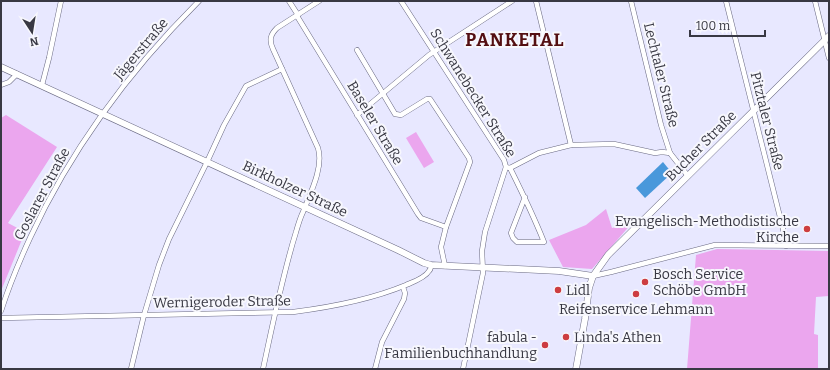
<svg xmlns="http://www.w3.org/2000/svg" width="830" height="370" font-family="Bitter,serif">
  <rect width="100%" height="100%" fill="#e8e8ff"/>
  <!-- green -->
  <g fill="#eba6ee">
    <polygon points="6,115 57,147 8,223 25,232 1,291 1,118"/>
    <polygon points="416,132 434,162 424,168 406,138"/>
    <polygon points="606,209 612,228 632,223 592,269 563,267 549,240 586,225"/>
    <polygon points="717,249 829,251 829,296 816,297 814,334 818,335 818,369 687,369 696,255"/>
  </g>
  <!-- water -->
  <polygon fill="#4998db" points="663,162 672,173 645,198 636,188"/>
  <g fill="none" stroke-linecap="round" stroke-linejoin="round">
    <defs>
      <g id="street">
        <polyline points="289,1 298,15"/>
        <path d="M 401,1 L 504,160 L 506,167 L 510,168 C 522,192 534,217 544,242 L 517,242 L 513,238 L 511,233 L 525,197"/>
        <polyline points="536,1 571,145"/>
        <polyline points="631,1 661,125 670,153"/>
        <polyline points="726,1 786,241 786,246"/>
        <polyline points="815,1 829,58"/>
        <polyline points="297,16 418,214 421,218 446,227"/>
        <polyline points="357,50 395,114 401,115 427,99 430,99 469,158 470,162 446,227 441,247 445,266"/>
        <polyline points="1,85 9,82 17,74"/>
        <polyline points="42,85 49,58 61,1"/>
        <polyline points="357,115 429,55 512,1"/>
        <polyline points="510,168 539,153 571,145 614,144 655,153 662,152 670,153 688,176"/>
        <polyline points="593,276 611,272 715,245 829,246"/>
        <path d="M 1,311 C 9,286 19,262 30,238 C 71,149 130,70 199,1"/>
        <path d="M 1,318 L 293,312 C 332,307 370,300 406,285 C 413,282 425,278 429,271 C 430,270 431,267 431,265"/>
        <polyline points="131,369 144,315 159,265 169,239 207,162 224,125 246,86 282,69"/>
        <path d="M 263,369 C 273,323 282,277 296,232 C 298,225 300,218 303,212 C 310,194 324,167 318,148 L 273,49 C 269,40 270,35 277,28 L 319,1"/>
        <polyline points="375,369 382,342 404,299 405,293 403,287"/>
        <polyline points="463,369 483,273 482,251 485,232 506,167"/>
      </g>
      <g id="secondary">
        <polyline points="1,67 398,250 424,263 431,265 559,271 593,276"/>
        <polyline points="576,369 585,319 589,288 593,276 608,255 829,36"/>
      </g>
    </defs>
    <!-- street casing -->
    <use href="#street" stroke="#6a6a83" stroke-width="5.5"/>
    <!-- secondary casing -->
    <use href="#secondary" stroke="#6a6a83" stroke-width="7"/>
    <!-- street -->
    <use href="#street" stroke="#fff" stroke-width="4.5"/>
    <!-- secondary -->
    <use href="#secondary" stroke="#fff" stroke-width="6"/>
  </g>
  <!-- markers -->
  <g fill="#cd3d40" stroke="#f7f7fd" stroke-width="1.5">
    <circle cx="807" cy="229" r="4"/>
    <circle cx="645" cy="282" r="4"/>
    <circle cx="558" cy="290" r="4"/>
    <circle cx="636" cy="294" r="4"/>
    <circle cx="566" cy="337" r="4"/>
    <circle cx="545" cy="345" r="4"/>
  </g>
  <g text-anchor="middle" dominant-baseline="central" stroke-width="4" stroke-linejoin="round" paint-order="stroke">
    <!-- street labels -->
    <g font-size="14" fill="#383843" stroke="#f7f7fd">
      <text transform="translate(141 49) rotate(-50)">Jägerstraße</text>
      <text transform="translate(661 75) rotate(76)">Lechtaler Straße</text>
      <text transform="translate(473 93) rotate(58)">Schwanebecker Straße</text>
      <text transform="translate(767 121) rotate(76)">Pitztaler Straße</text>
      <text transform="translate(375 123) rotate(59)">Baseler Straße</text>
      <text transform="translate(701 146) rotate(-45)">Bucher Straße</text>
      <text transform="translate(295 189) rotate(25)">Birkholzer Straße</text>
      <text transform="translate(42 194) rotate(-62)">Goslarer Straße</text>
      <text transform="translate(222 302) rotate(-1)">Wernigeroder Straße</text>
    </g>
    <!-- poi labels -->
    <g font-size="14" fill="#383843" stroke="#f7f7fd" text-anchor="start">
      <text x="799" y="221" text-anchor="end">Evangelisch-Methodistische<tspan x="799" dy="16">Kirche</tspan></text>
      <text x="653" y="274">Bosch Service<tspan x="653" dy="16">Schöbe GmbH</tspan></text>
      <text x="566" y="290">Lidl</text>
      <text x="636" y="309" text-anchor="middle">Reifenservice Lehmann</text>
      <text x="537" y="337" text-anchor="end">fabula -<tspan x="537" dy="16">Familienbuchhandlung</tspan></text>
      <text x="574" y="337">Linda's Athen</text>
    </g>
    <!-- district labels -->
    <g font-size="18" font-weight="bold" letter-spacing="1" fill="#540f12" stroke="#f7f7fd">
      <text x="515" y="40">PANKETAL</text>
    </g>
  </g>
  <!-- border -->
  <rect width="830" height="370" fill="none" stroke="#383843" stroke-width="4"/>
  <!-- north arrow -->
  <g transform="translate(32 32) rotate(168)" stroke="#f7f7fd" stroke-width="3" paint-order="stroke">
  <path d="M0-3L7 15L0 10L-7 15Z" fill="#383843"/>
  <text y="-6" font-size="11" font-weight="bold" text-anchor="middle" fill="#383843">N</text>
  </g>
  <!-- scale -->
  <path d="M690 30v6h75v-6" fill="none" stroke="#383843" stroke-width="2"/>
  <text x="696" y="30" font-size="12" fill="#383843" stroke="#f7f7fd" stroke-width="3" paint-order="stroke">100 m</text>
</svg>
